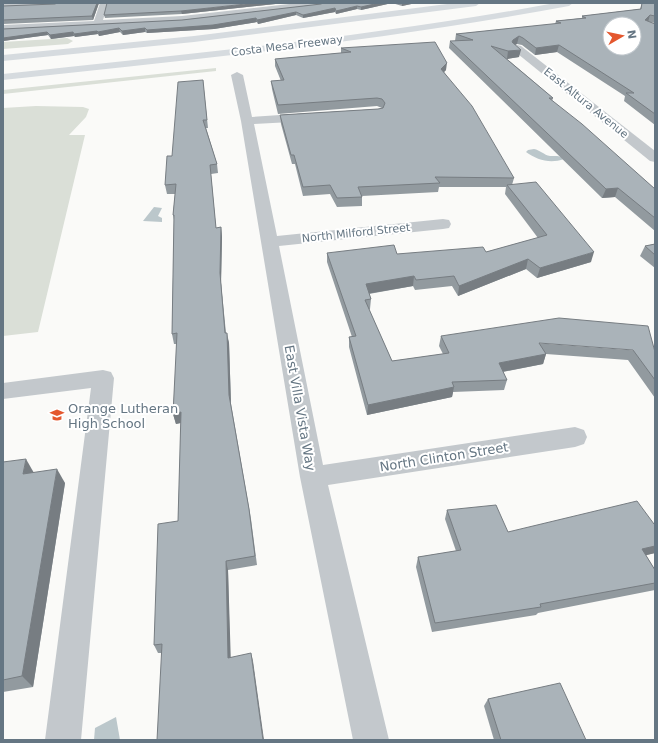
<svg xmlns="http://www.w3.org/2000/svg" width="658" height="743" font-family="'DejaVu Sans',sans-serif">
  <rect width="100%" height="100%" fill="#fafaf8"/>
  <!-- green -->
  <g fill="#dadfd7">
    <polygon points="67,38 73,41 68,44 3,49 3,42"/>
    <polygon points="216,68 216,71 3,94 3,90"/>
    <polygon points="36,106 83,107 89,109 86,117 69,135 85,135 38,332 3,336 3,108"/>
  </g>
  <!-- water -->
  <g fill="#bbc7cb">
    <path d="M 534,149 C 540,150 544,155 550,156 C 556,156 559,155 564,159 C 550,164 537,160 526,152 L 528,150 Z"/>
    <polygon points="154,207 162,208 158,216 162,218 162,222 143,221"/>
    <polygon points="116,717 120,740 94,740 95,728"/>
  </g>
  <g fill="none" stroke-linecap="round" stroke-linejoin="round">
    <!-- minor -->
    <g fill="#c3c8cc" fill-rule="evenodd">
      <polygon points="3,3 60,3 56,6 3,8"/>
      <polygon points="100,3 108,3 103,20 182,16 298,3 325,3 321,6 182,22 3,31 3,25 94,21"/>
      <polygon points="517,45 521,46 655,151 655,162 650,161 513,50 512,48"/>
      <polygon points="237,72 243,75 252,117 310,113 315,114 316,117 315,120 310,121 254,124 277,236 443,219 449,220 451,224 449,228 443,229 279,246 323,465 575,427 584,430 587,437 584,444 575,447 328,485 389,740 353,740 300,477 241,121 231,75"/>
      <polygon points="103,370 111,372 114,378 81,740 45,740 91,388 3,399 3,383"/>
    </g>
    <!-- highway -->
    <g fill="#d6dbdf" fill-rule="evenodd">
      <polygon points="455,3 480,3 476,6 194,42 3,61 3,55 194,36"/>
      <path d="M 555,3 L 573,3 L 569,6 C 382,41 192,60 3,80 L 3,74 C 188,54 373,37 555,3 Z"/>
    </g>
  </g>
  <!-- wall -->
  <g fill="#929a9f">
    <polygon points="57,3 99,3 93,20 3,24 3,6 55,4"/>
    <polygon points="285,3 182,14 105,18 104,15"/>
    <polygon points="323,3 416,3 402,6 392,3 361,10 357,9 336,14 335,12 303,18 296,15 258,24 257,22 214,29 147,33 145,32 123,35 120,32 99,36 98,34 75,37 74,36 51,39 48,35 3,41 3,29 182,20 321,4"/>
    <polygon points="642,3 655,3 655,23 650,22 655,24 655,125 624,101 625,96 557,52 535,55 522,45 517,44 515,45 519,57 507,59 553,98 552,101 655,189 655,231 615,197 602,198 449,48 450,41 455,41 456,34 555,24 556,21 582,18 582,16 640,9"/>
    <polygon points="341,48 446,70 444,72 514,178 512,185 591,262 537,278 526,269 458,296 452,286 415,290 413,286 369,294 371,299 370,309 369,310 392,361 443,354 439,346 441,336 655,352 655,398 628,360 546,354 543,364 503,372 507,380 504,390 453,392 452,397 367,415 349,347 349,337 352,337 327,262 327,253 397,254 486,252 538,238 505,194 506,187 439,187 438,192 362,196 362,206 337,207 330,194 303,196 295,164 292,164 281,124 280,115 378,109 382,108 377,106 278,114 272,89 271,81 281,81 275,66 275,59 341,53"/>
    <polygon points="203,80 208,128 206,128 217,164 218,173 211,174 216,228 221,227 222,237 221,283 226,333 229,343 231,404 251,519 257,565 228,570 230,657 253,661 161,653 158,653 154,645 178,521 181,423 176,424 173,414 177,344 174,344 172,334 174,220 173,215 175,194 167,194 165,185 172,156"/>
    <polygon points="655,244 655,268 640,256 645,246"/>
    <polygon points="3,462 65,483 33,687 3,692"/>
    <polygon points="447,510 508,532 655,523 655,553 646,555 655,570 655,590 538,613 536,615 432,632 416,567 418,557 456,551 445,519"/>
    <polygon points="488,699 586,740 494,740 484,706"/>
  </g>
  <!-- shaded-wall -->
  <g fill="#777d82">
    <polygon points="97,3 99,3 93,20 92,16"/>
    <polygon points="255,3 285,3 182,14 181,11"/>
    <polygon points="379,3 392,3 361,10 361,7"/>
    <polygon points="402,3 416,3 402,6"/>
    <polygon points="357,6 357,9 336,14 336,11"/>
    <polygon points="335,8 335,12 303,18 303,15"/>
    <polygon points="296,12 296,15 258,24 257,20"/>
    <polygon points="650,15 648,22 645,20"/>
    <polygon points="256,18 257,22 214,29 147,33 147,30"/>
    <polygon points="119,28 120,32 99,36 98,32"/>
    <polygon points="145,28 145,32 123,35 122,31"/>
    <polygon points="97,31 98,34 75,37 74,34"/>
    <polygon points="47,32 48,35 3,41 3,38"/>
    <polygon points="73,32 74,36 51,39 50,35"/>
    <polygon points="519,36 517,44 511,47 513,40"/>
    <polygon points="559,45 557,52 535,55 536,48"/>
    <polygon points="521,50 519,57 507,59 508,51"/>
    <polygon points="447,63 446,70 440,76 441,69"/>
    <polygon points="618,188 615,197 602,198 606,189"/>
    <polygon points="221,227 222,237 221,283 226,343 225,333 220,273"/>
    <polygon points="594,252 591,262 537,278 540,268"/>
    <polygon points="528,259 526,269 458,296 459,286"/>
    <polygon points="414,276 413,286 366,294 366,284"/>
    <polygon points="227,333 229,343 231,405 229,395"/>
    <polygon points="546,354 543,364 496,373 499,363"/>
    <polygon points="454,387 452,397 367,415 368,405"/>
    <polygon points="181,412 184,422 176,424 173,414"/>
    <polygon points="26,459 34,473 23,474"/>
    <polygon points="57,469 65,483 33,687 22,676"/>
    <polygon points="655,546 655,553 635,558 642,549"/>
    <polygon points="226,561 228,570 231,665 228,658"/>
    <polygon points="251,653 253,661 264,740 263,740"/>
  </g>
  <!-- building -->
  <g fill="#aab3b9" stroke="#777d82" fill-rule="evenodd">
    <polygon points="57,3 97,3 92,16 3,20 3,6 55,4"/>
    <polygon points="107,3 255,3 181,11 104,15"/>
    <polygon points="323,3 379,3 361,7 357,6 336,11 335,8 303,15 296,12 257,20 256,18 213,25 147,30 145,28 122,31 119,28 98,32 97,31 74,34 73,32 50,35 47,32 3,38 3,29 182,20 321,4"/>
    <path d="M 642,3 L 655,3 L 655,16 L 650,15 L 645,20 L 655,24 L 655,114 L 626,93 L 634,93 L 559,45 L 536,48 L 523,38 L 519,36 L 513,40 L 512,42 L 521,50 L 508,51 L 491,46 L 553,98 L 549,98 L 582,124 L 655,189 L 655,218 L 618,188 L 606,189 L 450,41 L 473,40 L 456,34 L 561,23 L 556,21 L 586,18 L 582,16 L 641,9 ZM 610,24 L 634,24 L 634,48 L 610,48 Z"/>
    <polygon points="435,42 447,63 441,69 472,106 514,178 435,177 440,183 358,187 362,197 337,198 330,185 303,187 294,155 291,155 280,115 378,109 383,108 385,103 382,99 377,98 278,105 271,81 284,80 275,59 351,52 341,48"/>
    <polygon points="203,80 207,120 203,120 217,164 210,165 216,228 221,227 220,273 225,333 227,333 229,395 249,509 255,556 226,561 228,658 251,653 263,740 157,740 162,644 154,645 158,524 178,521 181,412 173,414 177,333 172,334 174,215 173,215 176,184 165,185 167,156 172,156 178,82"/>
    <polygon points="536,182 594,252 540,268 528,259 459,286 454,276 416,280 414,276 366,284 371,299 365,300 392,361 449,353 441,336 559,318 648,326 655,352 655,380 633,350 539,343 546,354 499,363 507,380 452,382 454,387 368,405 349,337 356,336 327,253 394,245 397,254 483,247 486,252 547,235 507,185"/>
    <polygon points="655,244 655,255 645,246"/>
    <polygon points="26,459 23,474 57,469 22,676 3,680 3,462"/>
    <polygon points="637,501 654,524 655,523 655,546 642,549 655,570 655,583 540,604 541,607 435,623 418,557 461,550 447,510 496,505 508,532"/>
    <polygon points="560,683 586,740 501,740 488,699"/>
  </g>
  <!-- icons -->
  <defs>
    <symbol id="school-bare" viewBox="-9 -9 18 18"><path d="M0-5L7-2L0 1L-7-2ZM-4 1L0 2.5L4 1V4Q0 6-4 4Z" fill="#e4572e" stroke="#fff" stroke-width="2.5" paint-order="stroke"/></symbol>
  </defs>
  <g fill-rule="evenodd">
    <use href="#school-bare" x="47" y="405" width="20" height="20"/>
  </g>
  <g text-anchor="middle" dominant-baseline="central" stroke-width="4" stroke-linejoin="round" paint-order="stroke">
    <!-- far-street labels -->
    <g font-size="11" fill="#657683" stroke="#fff">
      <text transform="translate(287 46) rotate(-7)">Costa Mesa Freeway</text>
      <text transform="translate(586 103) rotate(39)">East Altura Avenue</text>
      <text transform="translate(356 233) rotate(-6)">North Milford Street</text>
    </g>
    <!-- poi labels -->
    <g font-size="13" fill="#657683" stroke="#fff" text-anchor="start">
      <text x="68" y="408">Orange Lutheran<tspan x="68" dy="15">High School</tspan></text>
    </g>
    <!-- street labels -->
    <g font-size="13" fill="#657683" stroke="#fff">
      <text transform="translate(300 408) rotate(80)">East Villa Vista Way</text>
      <text transform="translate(444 457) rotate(-9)">North Clinton Street</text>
    </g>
  </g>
  <!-- border -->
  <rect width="658" height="743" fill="none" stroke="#657683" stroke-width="8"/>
  <!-- north arrow -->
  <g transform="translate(622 36) rotate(81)"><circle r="19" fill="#ffffff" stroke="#c1c8cd"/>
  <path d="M0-3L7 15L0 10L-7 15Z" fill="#e4572e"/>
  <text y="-6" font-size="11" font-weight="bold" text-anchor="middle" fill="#657683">N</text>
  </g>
</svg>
